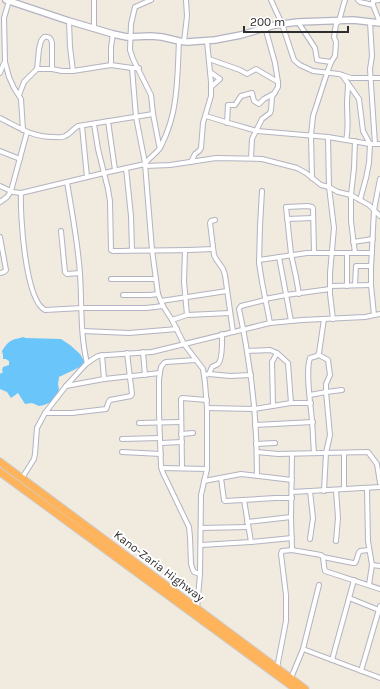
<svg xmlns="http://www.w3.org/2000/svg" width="380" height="689" font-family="Karla,sans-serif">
  <rect width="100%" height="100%" fill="#f0eadf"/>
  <!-- water -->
  <path fill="#69c5fa" d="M 24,337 L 25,338 L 61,339 L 70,345 L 80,354 L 84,361 L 82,366 L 59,377 L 58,385 L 59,389 L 57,396 L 51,402 L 44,405 L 39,406 L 32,403 L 25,404 L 18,393 L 11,398 L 7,392 L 0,389 L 0,374 L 3,372 L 2,370 L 3,367 L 9,365 L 9,361 L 6,359 L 3,359 L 3,355 L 2,351 C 9,340 11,340 24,337 Z"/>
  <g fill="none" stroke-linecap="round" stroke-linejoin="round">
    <defs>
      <g id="street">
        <polyline points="94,0 94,29"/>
        <polyline points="151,0 135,7 131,24 130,50 133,59 151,95 153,114 159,145 160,148"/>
        <polyline points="271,0 282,24 294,60 300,65 313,71 339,74 351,78 380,78"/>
        <polyline points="358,0 360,2 373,5"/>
        <polyline points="379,0 373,1 373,5 380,23"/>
        <polyline points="9,1 4,18 5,62 9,77 14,88 21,99 23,130"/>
        <polyline points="69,21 70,47 73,71"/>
        <polyline points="298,22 315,48 317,60 331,62"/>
        <polyline points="370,22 372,56 370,69 375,144"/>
        <path d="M 179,41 C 178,61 178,81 175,101 C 173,116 168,132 161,146 C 158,153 149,157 145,164 L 152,250 L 158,294 L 163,306 L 172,320 L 184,344 L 203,369 L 205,383 L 207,408 L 207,469 L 201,495 L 200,574 L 197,609"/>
        <polyline points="184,42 187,16 186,0"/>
        <polyline points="209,59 240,70 247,74 256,69 278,82"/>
        <polyline points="111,65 111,47 113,34"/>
        <polyline points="132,68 136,117 145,163"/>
        <polyline points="37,69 52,69 62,71 73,71 111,65 132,68 139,68"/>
        <polyline points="210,72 220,79 211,87"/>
        <polyline points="0,73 4,63"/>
        <polyline points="342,75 359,99 363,131 370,144 369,163 366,178 360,200"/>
        <path d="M 19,95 L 24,82 L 37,69 L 39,49 L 41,41 L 44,37 C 49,36 51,38 52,43 L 52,69"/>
        <polyline points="206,116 229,123 257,131 328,137 370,144 380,144"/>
        <path d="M 0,118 C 18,127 32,137 53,137 C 57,137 62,138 65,136 C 70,134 73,129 78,126 L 153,114"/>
        <polyline points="108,121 115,170"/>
        <polyline points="227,123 228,105 235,105 241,96 252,93 254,101 259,104 264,99 275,93"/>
        <path d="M 94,124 L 98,149 L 108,189 L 110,201 L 111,250 L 113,251 C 146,250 179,251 213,249"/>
        <polyline points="82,126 87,177"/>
        <polyline points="328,137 329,187 334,228 330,273 330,294 333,319"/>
        <path d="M 346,140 C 349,128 347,116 347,104 C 347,97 348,90 348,84"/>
        <polyline points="0,151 20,159"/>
        <polyline points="251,158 252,139 262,119 270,113 271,110 272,97 278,87 278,82 275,63 265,27"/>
        <polyline points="191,162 195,154 199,151 201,148 203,123 211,96 211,82 207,41"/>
        <polyline points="145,166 170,165 216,158 262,159 297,168 306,173 321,185 329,187 338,192 351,195 369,205 380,216"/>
        <polyline points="126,168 131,216 132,250"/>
        <polyline points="312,178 311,135 313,116 327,73 331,62 335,56 336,42 334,37 336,24 339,21 344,3 345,0"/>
        <path d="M 67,182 C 72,213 78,243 80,274 C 82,304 80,334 87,363"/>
        <polyline points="0,186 13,192 21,193 104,173 145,164"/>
        <polyline points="262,191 260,226 259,263 262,282 270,323"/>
        <path d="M 21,193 C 20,215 25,300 45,310 L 82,308 L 146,308 L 163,306"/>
        <polyline points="0,202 7,197 11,191 27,132"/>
        <polyline points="287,219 313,218"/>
        <polyline points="215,220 211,221 210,223 214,255 216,259 223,269 225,275 233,332"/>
        <polyline points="61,231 65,272 67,274 80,273"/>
        <polyline points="0,237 6,270 4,272 0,273"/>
        <polyline points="353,242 373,239"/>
        <polyline points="185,251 184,282 187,315"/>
        <polyline points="347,253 347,286"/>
        <polyline points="355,253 351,221 351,195 354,168 355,141"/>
        <polyline points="279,257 291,321"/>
        <polyline points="259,260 307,253 372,253"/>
        <polyline points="111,279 156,279"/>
        <polyline points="355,285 356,266 371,266"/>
        <polyline points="330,286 371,285"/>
        <polyline points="299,294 296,277 291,254 286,207 308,206 312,207 313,208 314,253"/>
        <polyline points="123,295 150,295 158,294"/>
        <polyline points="265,299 286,295 330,289"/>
        <polyline points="161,301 227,291"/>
        <polyline points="374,315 371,285 371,268 374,210 380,179"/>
        <polyline points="172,320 187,315 230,313"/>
        <polyline points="83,331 129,333 177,329"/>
        <polyline points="247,351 270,350 277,353 288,363 291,403"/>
        <polyline points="143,352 145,375"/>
        <polyline points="102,355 104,379"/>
        <polyline points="319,355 328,360 330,375 326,384 326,392 330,435 326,453 324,491"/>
        <polyline points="196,360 166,362 164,363 161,367 159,379 159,413 161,467 163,473 189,527 190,537 191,564 193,570 194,572 200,574"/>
        <polyline points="209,374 230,376 251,375"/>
        <path d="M 205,375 L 209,374 L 212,367 C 214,366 216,365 218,364 C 223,359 222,341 222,334"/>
        <polyline points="66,386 104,379 160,373"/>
        <polyline points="310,395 326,392 342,390"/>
        <polyline points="273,406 272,362 277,353"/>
        <polyline points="207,408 254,409 291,403 311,403"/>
        <path d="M 45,413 L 72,413 L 106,409 C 108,406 107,403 110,400 L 131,396 L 132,394 L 127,353"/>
        <polyline points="139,423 181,422"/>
        <polyline points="255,425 313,422"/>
        <polyline points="181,434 193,433"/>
        <polyline points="122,439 160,438"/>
        <polyline points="161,443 182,442"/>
        <polyline points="256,444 275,443"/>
        <polyline points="122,452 161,454"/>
        <polyline points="257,452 278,454 368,452 377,464 380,483"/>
        <path d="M 314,453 C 313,442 313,432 312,421 C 311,406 305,372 310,358 L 317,356 L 319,353 L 324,319"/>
        <polyline points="344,453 344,489"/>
        <polyline points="162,468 207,469"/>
        <polyline points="182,468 181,399 182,398 207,400"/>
        <path d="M 257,475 C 257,434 254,392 247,352 C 245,338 242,323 239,309 L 241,306 L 265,300"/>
        <polyline points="22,478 34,459 35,454 37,428 45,413 66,386 86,364 93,359 98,356 107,355 152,352 270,323 302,320 365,317 380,314"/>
        <polyline points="221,478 224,500 225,501 275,498 292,498"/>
        <polyline points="204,481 241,474 292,480"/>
        <polyline points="367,488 368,541 372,565 369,585"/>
        <polyline points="336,490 338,518 336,541"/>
        <polyline points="310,491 313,518 310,539"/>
        <polyline points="292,492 380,487"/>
        <polyline points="244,500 251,542"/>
        <polyline points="247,522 291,517"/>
        <polyline points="201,528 248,527"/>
        <polyline points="201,545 251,542 292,538"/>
        <polyline points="292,550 291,517 292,454"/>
        <path d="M 323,557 L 353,563 L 355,563 C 358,559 357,554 360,551 L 369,550"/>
        <polyline points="372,565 380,566"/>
        <polyline points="349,598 379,610"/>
        <polyline points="303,649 380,678"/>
        <polyline points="332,660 354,580"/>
        <polyline points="277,668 286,621 286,595 281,554 282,551 292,550 321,555 323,557 324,566 325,571 380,589"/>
        <polyline points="361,671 380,606"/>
        <polyline points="291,678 303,649 319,585"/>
      </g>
      <polyline id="secondary" points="6,0 69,21 113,34 127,37 151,36 162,37 179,41 187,42 215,40 241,35 275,25 298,22 353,20 380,23"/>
      <g id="highway">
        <polyline points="0,462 305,689"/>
        <polyline points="0,472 296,689"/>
      </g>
    </defs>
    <!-- street casing -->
    <use href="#street" stroke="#b3b3c2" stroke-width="6"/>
    <!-- secondary casing -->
    <use href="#secondary" stroke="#b3b3c2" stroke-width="8"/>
    <!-- highway casing -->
    <use href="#highway" stroke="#cdcdcd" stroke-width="9"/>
    <!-- street -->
    <use href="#street" stroke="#fff" stroke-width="4"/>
    <!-- secondary -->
    <use href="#secondary" stroke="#fff" stroke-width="5.5"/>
    <!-- highway -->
    <use href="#highway" stroke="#ffb35a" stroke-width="7"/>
  </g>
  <g text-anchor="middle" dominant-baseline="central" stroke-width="4" stroke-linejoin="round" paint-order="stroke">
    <!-- street labels -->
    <g font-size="12" fill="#2d2d2d" stroke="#fff">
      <text transform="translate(159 566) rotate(37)">Kano-Zaria Highway</text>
    </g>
  </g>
  <!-- scale -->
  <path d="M244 26v6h104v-6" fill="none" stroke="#2d2d2d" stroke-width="2"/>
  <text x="250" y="26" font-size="12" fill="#2d2d2d" stroke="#ffffff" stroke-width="3" paint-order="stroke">200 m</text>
</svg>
